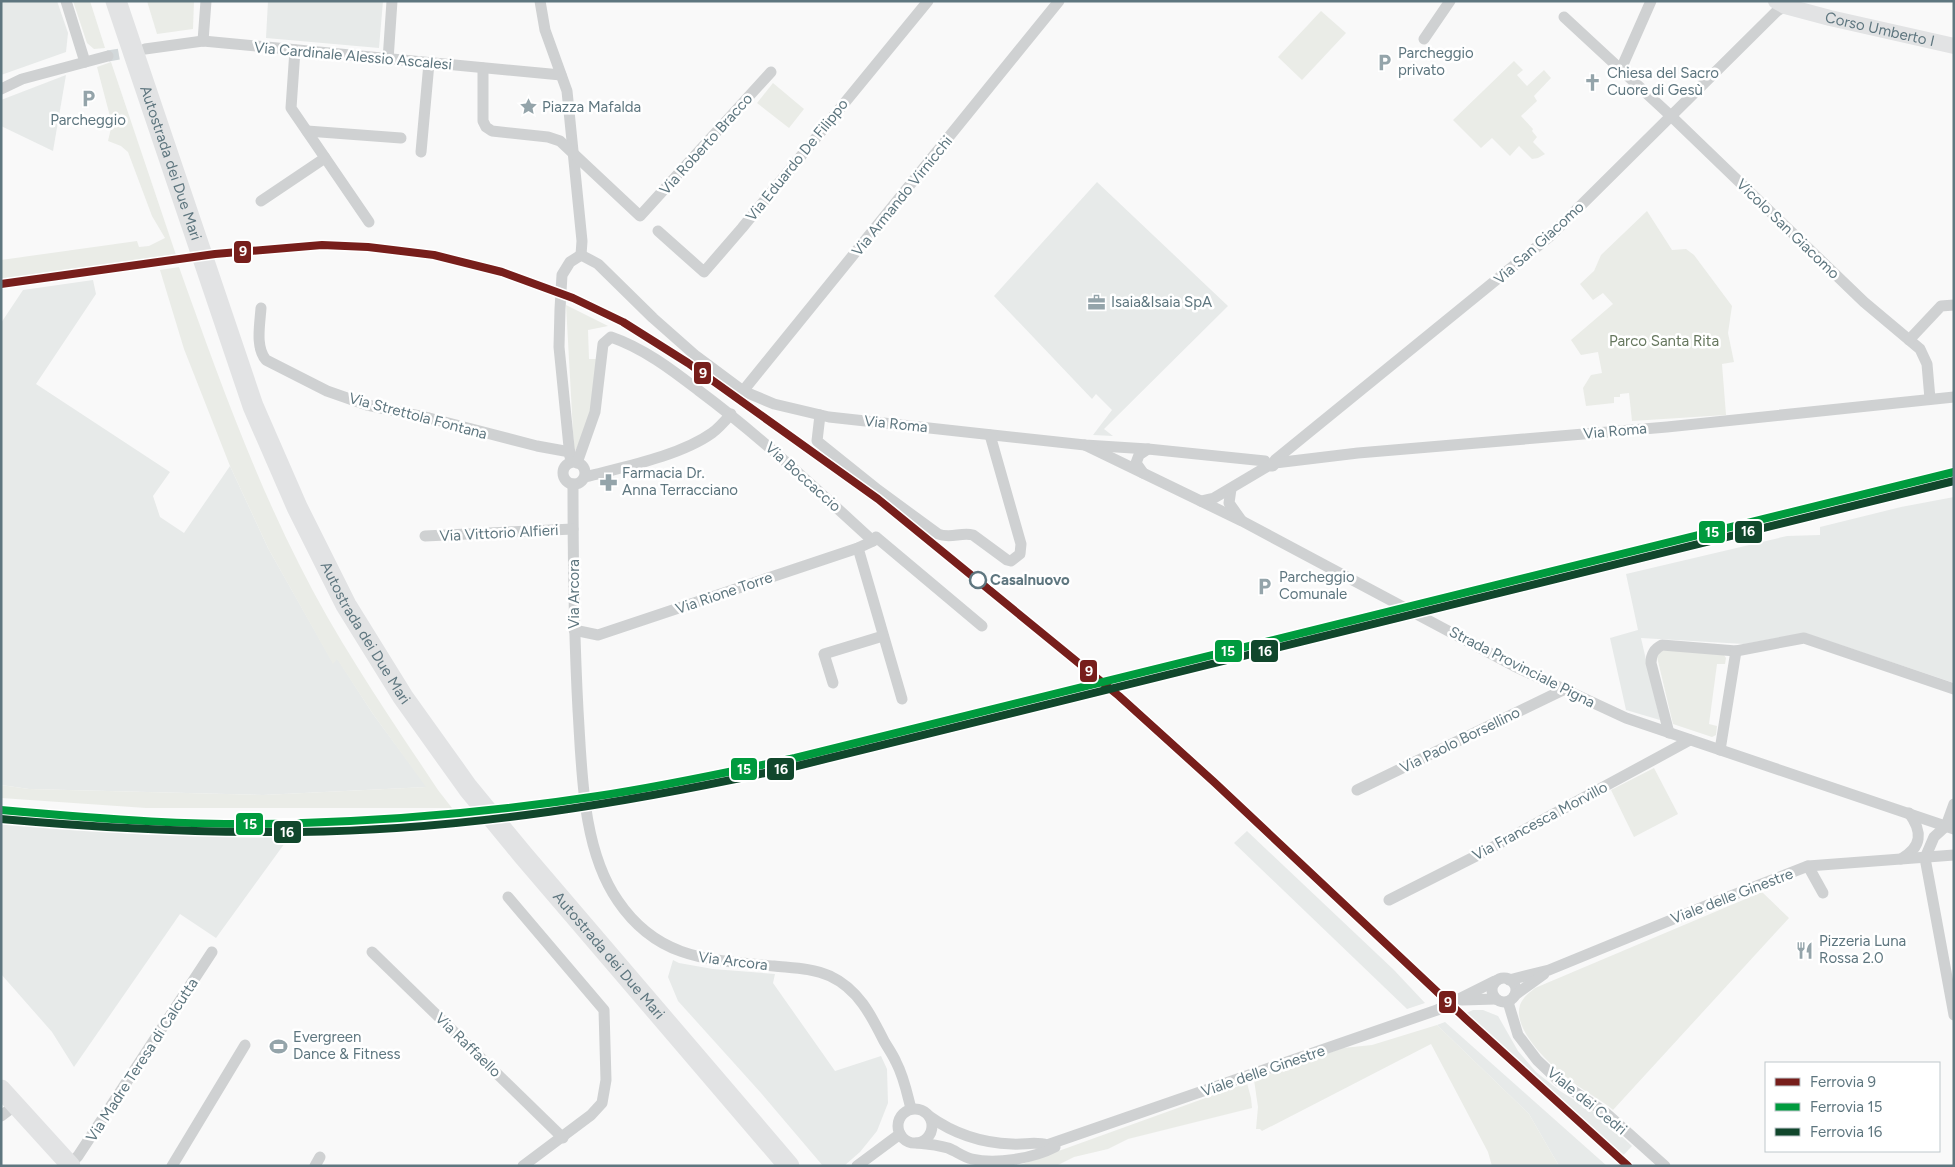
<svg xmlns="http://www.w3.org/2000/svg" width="1955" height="1167" font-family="Figtree,sans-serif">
  <rect width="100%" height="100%" fill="#f9f9f9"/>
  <!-- built -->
  <g fill="#e7eae9">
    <polygon points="1,1 57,1 68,33 66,52 1,75"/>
    <polygon points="268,1 383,1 379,48 266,38"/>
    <polygon points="66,75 53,151 1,126 1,100"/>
    <polygon points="1097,182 1228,306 1104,429 1113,436 1093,435 1112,410 1096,394 1092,399 994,296"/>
    <polygon points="93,280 96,294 36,384 170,472 153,496 160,517 184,533 230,466 268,548 333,663 337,658 373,714 427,787 263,795 29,789 1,785 1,323 23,290"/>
    <polygon points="1954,497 1954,683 1805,633 1744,644 1641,638 1660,720 1626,710 1610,638 1638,630 1626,574 1787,536 1820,535 1820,527 1901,507"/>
    <polygon points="1,824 148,835 290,836 216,938 180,914 74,1067 52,1032 1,974"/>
    <polygon points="1247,831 1394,970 1425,1003 1407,1009 1234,843"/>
    <polygon points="673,960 679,963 713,969 775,974 773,983 835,1071 881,1056 887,1069 888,1103 877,1131 860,1152 844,1166 823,1166 761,1093 678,1001 668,977"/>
    <polygon points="1473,1010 1483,1010 1498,1016 1518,1051 1536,1072 1560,1091 1597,1114 1632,1146 1618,1161 1460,1016"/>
    <polygon points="1445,1022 1607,1166 1559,1166 1529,1114 1437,1025"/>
  </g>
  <!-- green -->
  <g fill="#eaece7">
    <polygon points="73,1 90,1 105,48 94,49 87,43"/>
    <polygon points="147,1 194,1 193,29 157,34"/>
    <polygon points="1321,11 1346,33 1302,80 1278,57"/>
    <polygon points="1514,61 1523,70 1517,75 1527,86 1544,70 1551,78 1534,96 1537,101 1521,116 1533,129 1532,131 1537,137 1533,142 1545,154 1538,158 1532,159 1519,146 1510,156 1492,138 1481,148 1453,120"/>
    <polygon points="111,62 176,255 1,280 1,260 137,241 139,247 149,246 165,238 152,216 128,152 121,146 108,141 112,124 97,67"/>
    <polygon points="773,83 804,109 789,128 757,103"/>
    <polygon points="1647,211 1672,250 1686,249 1694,255 1732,306 1728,333 1734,362 1722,364 1726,415 1632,421 1629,393 1620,394 1620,397 1614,397 1614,403 1586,406 1583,388 1591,375 1602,373 1598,352 1581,355 1571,340 1613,304 1603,293 1593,300 1580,284 1594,271 1601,255"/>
    <path d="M 179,267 C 215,368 251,469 299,564 C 339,644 389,716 438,790 L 452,808 L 146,808 L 1,798 L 1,785 L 29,789 L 263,795 L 426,787 L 373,714 L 337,659 L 333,664 L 268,548 L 230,466 L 184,349 L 160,270 Z"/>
    <polygon points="566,305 608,326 588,330 589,359 599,359 592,409 576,450 574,450"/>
    <polygon points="1665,650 1724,655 1726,658 1725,664 1717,664 1709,724 1717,726 1716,735 1712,737 1673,724 1657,657 1658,653"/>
    <polygon points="1654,768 1678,814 1634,837 1611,790"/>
    <path d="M 1762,892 L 1789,918 L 1613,1110 C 1603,1101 1592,1096 1581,1088 C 1561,1075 1511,1033 1520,1005 C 1523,997 1529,993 1535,988 Z"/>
    <polygon points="1437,1025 1529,1114 1559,1166 1492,1166 1488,1152 1431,1044 1262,1131 1260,1129 1256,1129 1258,1107 1254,1080 1343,1048 1372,1045"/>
    <polygon points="1247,1083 1251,1098 1252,1108 1128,1139 1108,1149 1074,1157 1056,1166 1017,1166"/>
  </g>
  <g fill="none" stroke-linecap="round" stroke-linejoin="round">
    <!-- minor-tunnel -->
    <polyline stroke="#d2d8da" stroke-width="11" stroke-dasharray="11 5.5" stroke-linecap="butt" points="108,56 136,51"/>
    <!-- minor -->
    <g stroke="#cfd1d2" stroke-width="11">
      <polyline points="66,1 85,62"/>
      <polyline points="540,1 545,30 567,91 582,241 581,255"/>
      <polyline points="1564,17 1672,117 1864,302 1920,349 1927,364 1930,399"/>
      <polyline points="1424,39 1450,1"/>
      <polyline points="203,41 206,1"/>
      <polyline points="145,49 203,41 561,75"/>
      <polyline points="295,50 291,108 369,222"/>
      <polyline points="388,60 392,1"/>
      <polyline points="483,68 483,121 486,127 492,131 548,137 560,141 640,216 771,72"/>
      <polyline points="1621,69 1651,1"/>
      <polyline points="1,89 22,79 108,56"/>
      <polyline points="307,131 401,138"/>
      <polyline points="421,152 429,63"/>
      <polyline points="261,201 325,158"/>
      <polyline points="658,231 704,272 742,228 928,1"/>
      <polyline points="581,255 598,264 653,318 696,356 743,391 774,404 829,417 1085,445 1148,449 1265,461"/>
      <path d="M 261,308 C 260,324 255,347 266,360 L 327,391 L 367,405 L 429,418 L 537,446 L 570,452"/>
      <polyline points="1909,340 1941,306 1954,305"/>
      <polyline points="743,391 1059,1"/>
      <path d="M 820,415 L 817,441 L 878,490 L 938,534 C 950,539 961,532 973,535 L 1007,560 L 1011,561 L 1020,554 L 1021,544 L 990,435"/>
      <polyline points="1085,445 1242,521 1514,666 1626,718 1954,829"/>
      <polyline points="570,457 559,347 560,309 562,275 570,262 581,255"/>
      <polyline points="1275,460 1549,237 1777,11 1785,6"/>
      <circle cx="574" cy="473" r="11"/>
      <path d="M 577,463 L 595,412 L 603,344 L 611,337 C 643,348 671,369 698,390 C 760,436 816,489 873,541"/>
      <polyline points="1275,463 1358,453 1667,427 1954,397"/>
      <polyline points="1143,473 1136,463 1139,455 1148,449"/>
      <path d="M 585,477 C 623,467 680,456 712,433 C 719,428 725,421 731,414"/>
      <path d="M 573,484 C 573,560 574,635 578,710 C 582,772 582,849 618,901 C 658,960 710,960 774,966 C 793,968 812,968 830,976 C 858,989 871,1015 884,1041 C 888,1048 893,1055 896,1062 C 904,1077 907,1093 911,1109"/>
      <polyline points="1231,489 1229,503 1241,520"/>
      <polyline points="1201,501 1214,498 1268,466 1273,466 1275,463"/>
      <polyline points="425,536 573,529"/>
      <polyline points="858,548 902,699"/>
      <polyline points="574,630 598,635 858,548 873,541 876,537 982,626"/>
      <polyline points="833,683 824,654 883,636"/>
      <path d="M 1669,733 L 1651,663 C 1651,654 1654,649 1662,645 L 1736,651 L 1804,638 L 1954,689"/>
      <polyline points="1720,750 1736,651"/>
      <polyline points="1357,790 1563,690"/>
      <polyline points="1946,826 1954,804"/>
      <polyline points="1925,858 1954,1015"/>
      <polyline points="1925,858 1934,837 1946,826"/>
      <path d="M 1901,859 C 1922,847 1923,832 1909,813"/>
      <polyline points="1808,866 1823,893"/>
      <polyline points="508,897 604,1010 606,1080 602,1103 591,1115 523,1166"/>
      <polyline points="1389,900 1480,854 1690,740"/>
      <polyline points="372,952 563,1138"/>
      <circle cx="1504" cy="990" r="12"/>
      <polyline points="1509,980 1549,970 1715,902 1808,866 1954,855"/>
      <polyline points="1515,995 1544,974"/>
      <polyline points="1462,1000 1496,999"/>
      <polyline points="1508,1002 1518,1035 1537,1060 1560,1082 1606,1113 1665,1166"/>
      <circle cx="915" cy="1126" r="17"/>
      <polyline points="1,1116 9,1110"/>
      <path d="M 929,1116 C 954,1134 982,1143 1012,1144 C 1025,1145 1035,1141 1047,1145 L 1437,1010 L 1495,981"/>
      <path d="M 917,1143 C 928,1144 938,1145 948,1148 C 956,1151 963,1157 972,1159 C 996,1165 1034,1158 1055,1147"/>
      <polyline points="68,1166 78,1156 212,952"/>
      <polyline points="172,1166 245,1045"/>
      <polyline points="315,1166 320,1157"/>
      <polyline points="857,1166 900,1134"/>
    </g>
    <!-- secondary -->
    <path stroke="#e2e3e4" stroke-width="16" id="s1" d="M 1776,1 L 1785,6 L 1830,18 L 1954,46"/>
    <!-- primary -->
    <polyline stroke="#e2e3e4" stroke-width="19" points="1,1089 71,1166"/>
    <!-- motorway -->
    <path stroke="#e2e3e4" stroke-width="21" id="s2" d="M 116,1 L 253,406 L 297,507 L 346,605 L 403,697 L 468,788 L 523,855 L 789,1166"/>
    <defs>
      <polyline id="rail-1" points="1,284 215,254 322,245 368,247 434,255 502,272 573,298 623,322 688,363 878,499 1119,696 1214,782 1466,1019 1628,1166"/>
      <path id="rail-2" d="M 1,810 C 101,819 201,827 302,823 C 401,820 500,811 598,796 C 664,786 730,772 795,758 L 1954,472"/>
      <path id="rail-3" d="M 1,819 C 101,828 199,833 299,832 C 467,830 633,802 797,766 L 1954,481"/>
    </defs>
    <!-- rail-1 casing -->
    <use href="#rail-1" stroke="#fff" stroke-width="11"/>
    <!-- rail-2 casing -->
    <use href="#rail-2" stroke="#fff" stroke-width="11"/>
    <!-- rail-3 casing -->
    <use href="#rail-3" stroke="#fff" stroke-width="11"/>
    <!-- rail-1 -->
    <use href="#rail-1" stroke="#771e1b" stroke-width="8"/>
    <!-- rail-2 -->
    <use href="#rail-2" stroke="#009b3e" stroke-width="8"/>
    <!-- rail-3 -->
    <use href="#rail-3" stroke="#11472c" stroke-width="8"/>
  </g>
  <!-- icons -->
  <defs>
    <symbol id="parking-bare" viewBox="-9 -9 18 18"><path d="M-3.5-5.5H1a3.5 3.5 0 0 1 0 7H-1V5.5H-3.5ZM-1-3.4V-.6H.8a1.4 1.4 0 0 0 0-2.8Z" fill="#94a4aa" stroke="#fff" stroke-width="2.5" paint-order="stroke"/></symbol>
    <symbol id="church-bare" viewBox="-9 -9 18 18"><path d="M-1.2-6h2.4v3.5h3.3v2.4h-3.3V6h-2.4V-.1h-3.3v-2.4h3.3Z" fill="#94a4aa" stroke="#fff" stroke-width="2.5" paint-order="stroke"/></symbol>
    <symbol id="sight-bare" viewBox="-9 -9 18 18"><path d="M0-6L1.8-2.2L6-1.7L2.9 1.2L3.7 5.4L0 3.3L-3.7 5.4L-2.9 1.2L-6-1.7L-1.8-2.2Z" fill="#94a4aa" stroke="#fff" stroke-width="2.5" paint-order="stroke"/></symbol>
    <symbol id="office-bare" viewBox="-9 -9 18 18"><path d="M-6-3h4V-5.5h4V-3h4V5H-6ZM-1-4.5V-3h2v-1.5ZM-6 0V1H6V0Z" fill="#94a4aa" stroke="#fff" stroke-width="2.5" paint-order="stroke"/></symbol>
    <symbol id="pharmacy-bare" viewBox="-9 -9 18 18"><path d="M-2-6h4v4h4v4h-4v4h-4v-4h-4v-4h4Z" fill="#94a4aa" stroke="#fff" stroke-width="2.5" paint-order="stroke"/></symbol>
    <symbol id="restaurant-bare" viewBox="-9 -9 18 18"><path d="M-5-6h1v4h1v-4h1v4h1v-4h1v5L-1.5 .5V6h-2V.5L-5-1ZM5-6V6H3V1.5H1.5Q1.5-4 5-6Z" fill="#94a4aa" stroke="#fff" stroke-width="2.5" paint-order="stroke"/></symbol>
    <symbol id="stadium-bare" viewBox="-9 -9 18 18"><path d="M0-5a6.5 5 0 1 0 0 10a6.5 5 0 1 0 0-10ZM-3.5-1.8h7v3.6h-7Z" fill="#94a4aa" stroke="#fff" stroke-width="2.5" paint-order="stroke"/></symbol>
  </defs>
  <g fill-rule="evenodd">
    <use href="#parking-bare" x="1372" y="50" width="25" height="25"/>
    <use href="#church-bare" x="1580" y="70" width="25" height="25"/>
    <use href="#parking-bare" x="76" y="86" width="25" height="25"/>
    <use href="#sight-bare" x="516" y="94" width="25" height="25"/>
    <use href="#office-bare" x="1084" y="290" width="25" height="25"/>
    <use href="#pharmacy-bare" x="596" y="470" width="25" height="25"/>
    <use href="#parking-bare" x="1252" y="574" width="25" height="25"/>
    <use href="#restaurant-bare" x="1792" y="938" width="25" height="25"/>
    <use href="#stadium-bare" x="266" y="1034" width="25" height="25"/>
  </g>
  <!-- markers -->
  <circle fill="#fff" stroke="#5e767f" stroke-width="2.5" cx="978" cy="580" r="8"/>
  <g text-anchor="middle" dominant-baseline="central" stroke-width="5" stroke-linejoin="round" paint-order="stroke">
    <!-- street labels -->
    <g font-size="15" fill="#5e767f" stroke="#fff">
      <text stroke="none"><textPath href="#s1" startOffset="108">Corso Umberto I</textPath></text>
      <text transform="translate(353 56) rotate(5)">Via Cardinale Alessio Ascalesi</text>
      <text transform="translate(706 144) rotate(-48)">Via Roberto Bracco</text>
      <text transform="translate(797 160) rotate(-51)">Via Eduardo De Filippo</text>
      <text stroke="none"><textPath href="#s2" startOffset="171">Autostrada dei Due Mari</textPath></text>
      <text transform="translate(902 196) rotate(-51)">Via Armando Virnicchi</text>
      <text transform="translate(1788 229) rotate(44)">Vicolo San Giacomo</text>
      <text transform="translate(1539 243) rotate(-42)">Via San Giacomo</text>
      <text transform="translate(418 416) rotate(15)">Via Strettola Fontana</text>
      <text transform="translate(896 424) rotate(6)">Via Roma</text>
      <text transform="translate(1615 431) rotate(-5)">Via Roma</text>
      <text transform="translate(803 477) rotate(42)">Via Boccaccio</text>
      <text transform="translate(499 533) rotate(-3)">Via Vittorio Alfieri</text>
      <text transform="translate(724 593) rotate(-19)">Via Rione Torre</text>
      <text transform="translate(574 594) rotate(-90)">Via Arcora</text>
      <text stroke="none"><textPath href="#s2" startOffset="681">Autostrada dei Due Mari</textPath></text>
      <text transform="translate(1522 667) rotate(27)">Strada Provinciale Pigna</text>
      <text transform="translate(1460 740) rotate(-26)">Via Paolo Borsellino</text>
      <text transform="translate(1540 821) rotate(-28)">Via Francesca Morvillo</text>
      <text transform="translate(1732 896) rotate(-21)">Viale delle Ginestre</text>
      <text stroke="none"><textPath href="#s2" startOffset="1086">Autostrada dei Due Mari</textPath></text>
      <text transform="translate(733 961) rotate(7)">Via Arcora</text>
      <text transform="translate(468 1045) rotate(44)">Via Raffaello</text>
      <text transform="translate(142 1060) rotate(-57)">Via Madre Teresa di Calcutta</text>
      <text transform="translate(1263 1071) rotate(-19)">Viale delle Ginestre</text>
      <text transform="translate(1587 1101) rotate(39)">Viale dei Cedri</text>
    </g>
    <!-- poi labels -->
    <g font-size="15" fill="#5e767f" stroke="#fff" text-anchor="start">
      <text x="1398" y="53">Parcheggio<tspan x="1398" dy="17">privato</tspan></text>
      <text x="1607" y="73">Chiesa del Sacro<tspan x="1607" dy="17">Cuore di Gesù</tspan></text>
      <text x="542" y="107">Piazza Mafalda</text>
      <text x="88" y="120" text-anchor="middle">Parcheggio</text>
      <text x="1111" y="302">Isaia&amp;Isaia SpA</text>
      <text x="622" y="473">Farmacia Dr.<tspan x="622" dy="17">Anna Terracciano</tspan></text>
      <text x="1279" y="577">Parcheggio<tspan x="1279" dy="17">Comunale</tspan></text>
      <text x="1819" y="941">Pizzeria Luna<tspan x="1819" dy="17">Rossa 2.0</tspan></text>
      <text x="293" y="1037">Evergreen<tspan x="293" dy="17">Dance &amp; Fitness</tspan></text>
    </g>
    <!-- park labels -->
    <g font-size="15" fill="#66775e" stroke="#fff">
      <text x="1664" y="341">Parco Santa Rita</text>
    </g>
    <!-- stop labels -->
    <g font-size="15" font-weight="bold" fill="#5e767f" stroke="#fff" text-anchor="start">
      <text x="990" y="580">Casalnuovo</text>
    </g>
  </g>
  <g stroke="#fff" stroke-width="2">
    <rect x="233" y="240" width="19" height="24" rx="5" fill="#771e1b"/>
    <rect x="693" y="361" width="19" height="24" rx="5" fill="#771e1b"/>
    <rect x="1734" y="520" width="29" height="24" rx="5" fill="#11472c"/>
    <rect x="1698" y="520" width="28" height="24" rx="5" fill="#009b3e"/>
    <rect x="1250" y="639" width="29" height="24" rx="5" fill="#11472c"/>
    <rect x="1214" y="639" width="29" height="24" rx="5" fill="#009b3e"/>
    <rect x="1079" y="659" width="19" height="24" rx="5" fill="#771e1b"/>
    <rect x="730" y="757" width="28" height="24" rx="5" fill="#009b3e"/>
    <rect x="766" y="757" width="29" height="24" rx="5" fill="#11472c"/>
    <rect x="235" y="812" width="29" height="24" rx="5" fill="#009b3e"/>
    <rect x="273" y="820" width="29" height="24" rx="5" fill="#11472c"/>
    <rect x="1438" y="990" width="19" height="24" rx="5" fill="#771e1b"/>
  </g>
  <g font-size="14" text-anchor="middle" font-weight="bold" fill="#fff">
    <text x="243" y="256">9</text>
    <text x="703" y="378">9</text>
    <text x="1748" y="536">16</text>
    <text x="1712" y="537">15</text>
    <text x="1265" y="656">16</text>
    <text x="1228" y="656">15</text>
    <text x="1089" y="676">9</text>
    <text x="744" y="774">15</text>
    <text x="781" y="774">16</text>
    <text x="250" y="829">15</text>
    <text x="287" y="837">16</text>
    <text x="1448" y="1007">9</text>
  </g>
  <!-- border -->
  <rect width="1955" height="1167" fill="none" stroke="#5e767f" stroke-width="5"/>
  <!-- legend -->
  <rect x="1765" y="1062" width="175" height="90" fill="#ffffff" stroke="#bfc8cc"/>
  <rect x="1775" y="1078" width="25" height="8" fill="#771e1b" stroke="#bfc8cc"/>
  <text x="1810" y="1087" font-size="15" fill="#5e767f">Ferrovia 9</text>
  <rect x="1775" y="1103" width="25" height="8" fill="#009b3e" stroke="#bfc8cc"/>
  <text x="1810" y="1112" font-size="15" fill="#5e767f">Ferrovia 15</text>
  <rect x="1775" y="1128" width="25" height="8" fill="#11472c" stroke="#bfc8cc"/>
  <text x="1810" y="1137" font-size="15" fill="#5e767f">Ferrovia 16</text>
</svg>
